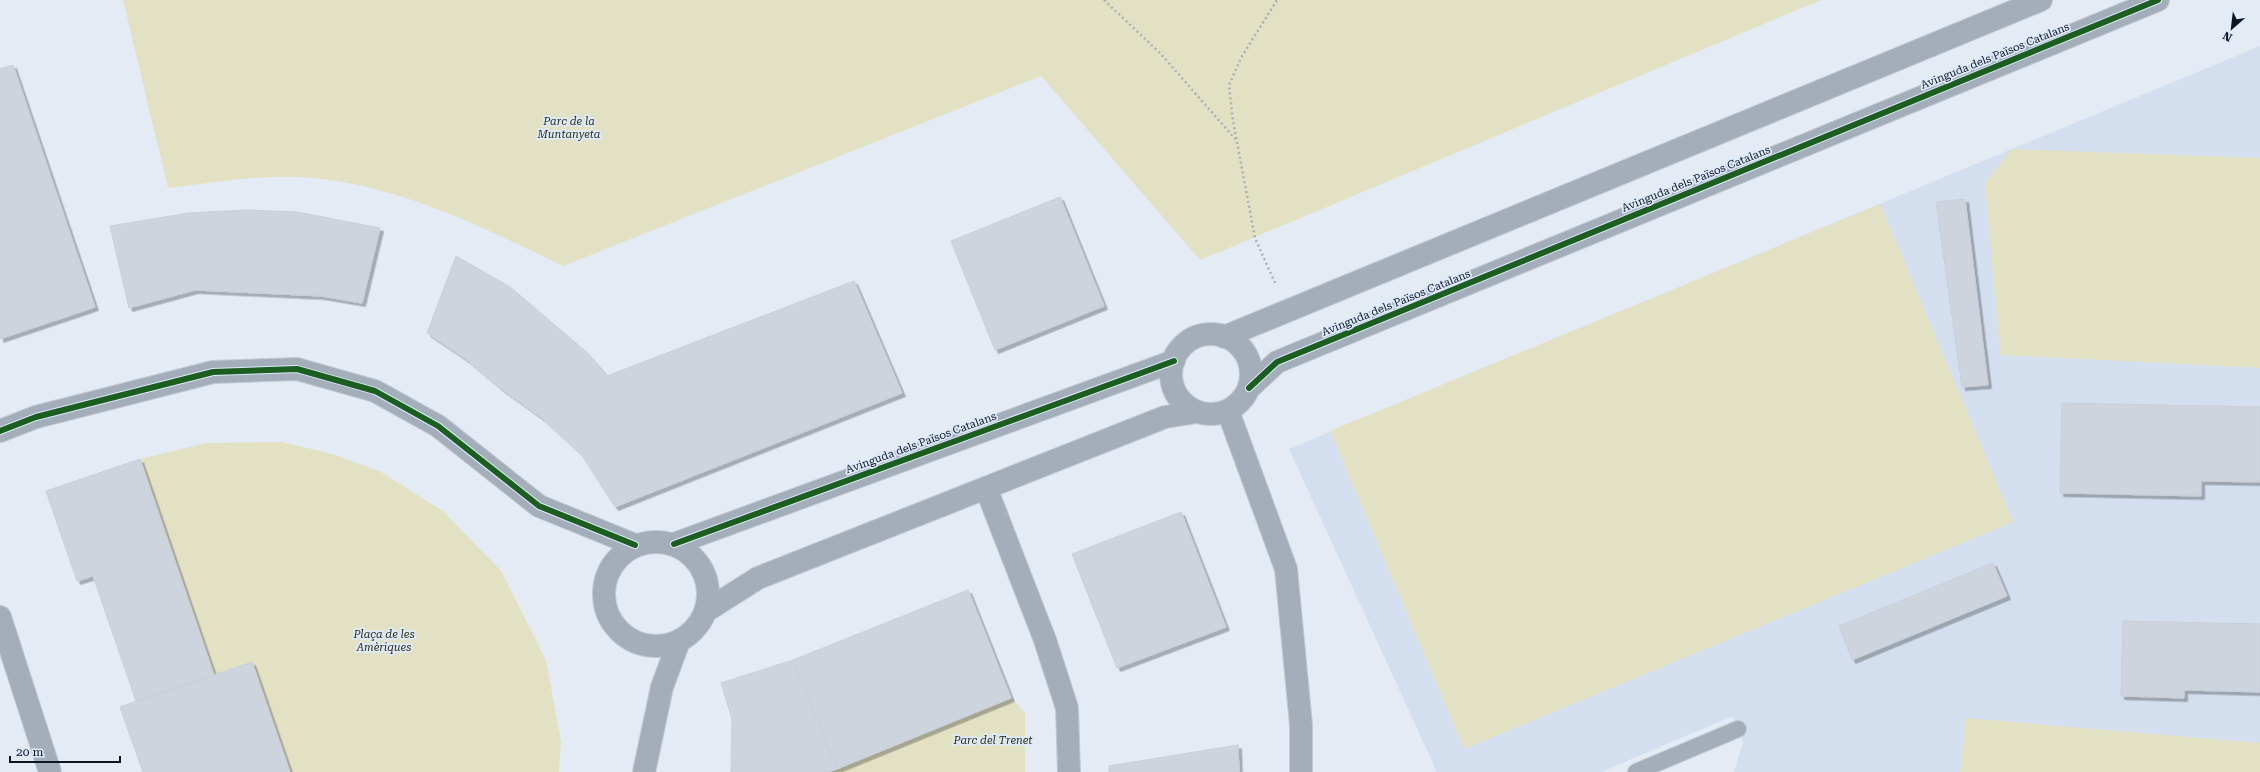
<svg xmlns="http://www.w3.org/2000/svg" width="2260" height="772" font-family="'Roboto Serif',serif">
  <defs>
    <filter id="shadow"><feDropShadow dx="3.5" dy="3.5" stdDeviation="0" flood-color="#0004"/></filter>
  </defs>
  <rect width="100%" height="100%" fill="#e4ebf5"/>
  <!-- built -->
  <polygon fill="#d3dfee" points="2260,46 2260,772 1734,772 1743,742 1733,716 1601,772 1437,772 1289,449"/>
  <!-- green -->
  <g fill="#e2e1c4">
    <path d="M 123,0 L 1821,0 L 1200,260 L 1041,76 L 563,266 C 482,227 403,187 313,178 C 267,173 214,183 168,188 Z"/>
    <polygon points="2011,149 2260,158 2260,368 2000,355 1985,183"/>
    <polygon points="1880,204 2013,522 1464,749 1330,431"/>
    <polygon points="281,442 333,454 381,472 444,512 501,571 546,660 561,742 559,772 290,772 252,662 214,675 140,459 206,443"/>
    <polygon points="1011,698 1025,713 1025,772 828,772"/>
    <polygon points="1965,718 2260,743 2260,772 1960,772"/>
  </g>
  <!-- building -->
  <g fill="#cdd4de" stroke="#c8cfd9" filter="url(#shadow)">
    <polygon points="13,65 95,307 0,339 0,69"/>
    <polygon points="1060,197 1104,306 995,350 951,241"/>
    <polygon points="1965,199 1988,385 1962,387 1936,202"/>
    <polygon points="245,210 297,212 380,228 362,303 321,296 195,290 129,308 110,226 189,213"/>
    <polygon points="456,256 510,287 585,351 607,376 854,281 902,393 615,507 581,454 543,419 499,387 467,360 427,333"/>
    <polygon points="2062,403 2260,407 2260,482 2201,481 2201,496 2060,493"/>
    <polygon points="140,459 214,675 136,701 93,576 77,581 46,491"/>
    <polygon points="1181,512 1226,627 1117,668 1072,554"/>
    <polygon points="1993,563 2007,596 1852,660 1839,626"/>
    <polygon points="968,590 1011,698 837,769 793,660"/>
    <polygon points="2123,621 2260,624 2260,692 2184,690 2184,698 2121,696"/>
    <polygon points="793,660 837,769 828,772 731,772 732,719 721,683"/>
    <polygon points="252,662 290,772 143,772 120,707"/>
    <polygon points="1238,745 1239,772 1109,772 1109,766"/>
  </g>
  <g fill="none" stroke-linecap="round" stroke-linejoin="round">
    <defs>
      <polyline id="service" points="1636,772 1738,729"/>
      <g id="minor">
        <circle cx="1211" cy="374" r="40"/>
        <polyline points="1224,337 2041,0"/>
        <polyline points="1249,388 1277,362 2158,0"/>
        <polyline points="1228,411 1286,569 1301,725 1301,772"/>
        <polyline points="0,431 36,417 213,372 297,369 375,391 438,426 539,506 635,545"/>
        <polyline points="986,488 1045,640 1067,708 1069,772"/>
        <circle cx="656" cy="594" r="52"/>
        <polyline points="674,544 1174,361"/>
        <polyline points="706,611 758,578 1165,417 1197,412"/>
        <polyline points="0,617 50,772"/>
        <polyline points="644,772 662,687 679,641"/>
      </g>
    </defs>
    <!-- service casing -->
    <use href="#service" stroke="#c3c9d1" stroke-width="18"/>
    <!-- minor casing -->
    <use href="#minor" stroke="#c3c9d1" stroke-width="24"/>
    <!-- path -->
    <g stroke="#a8b0ba" stroke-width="2.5" stroke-dasharray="2 3" stroke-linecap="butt">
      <polyline points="1104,0 1160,53 1237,141"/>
      <polyline points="1275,283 1255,238 1233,121 1229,85 1241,58 1277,0"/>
    </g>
    <!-- service -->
    <use href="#service" stroke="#a3aeba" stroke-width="16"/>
    <!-- minor -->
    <use href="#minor" stroke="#a3aeba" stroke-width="22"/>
    <defs>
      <g id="cycleway">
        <polyline points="1249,388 1277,362 2158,0"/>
        <polyline points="0,431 36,417 213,372 297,369 375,391 438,426 539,506 635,545"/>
        <polyline points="674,544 1174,361"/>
      </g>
    </defs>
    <!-- cycleway casing -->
    <use href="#cycleway" stroke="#ddeafc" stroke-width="8"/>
    <!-- cycleway -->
    <use href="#cycleway" stroke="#1b5e20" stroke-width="6"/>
  </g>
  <g text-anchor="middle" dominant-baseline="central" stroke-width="3.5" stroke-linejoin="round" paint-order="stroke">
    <!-- street labels -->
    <g font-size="11" fill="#0c141e" stroke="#ddeafc">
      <text transform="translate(1995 56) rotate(-22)">Avinguda dels Països Catalans</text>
      <text transform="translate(1696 179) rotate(-22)">Avinguda dels Països Catalans</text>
      <text transform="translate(1396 303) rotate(-22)">Avinguda dels Països Catalans</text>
      <text transform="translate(921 443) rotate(-20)">Avinguda dels Països Catalans</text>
    </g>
    <!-- park labels -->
    <g font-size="11" font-style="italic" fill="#312d0f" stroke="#ddeafc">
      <text x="569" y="121">Parc de la<tspan x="569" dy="13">Muntanyeta</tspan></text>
      <text x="384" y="634">Plaça de les<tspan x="384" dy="13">Amèriques</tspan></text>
      <text x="993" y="740">Parc del Trenet</text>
    </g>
  </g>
  <!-- north arrow -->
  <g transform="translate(2232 28) rotate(208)" stroke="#ddeafc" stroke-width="3" paint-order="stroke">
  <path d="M0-3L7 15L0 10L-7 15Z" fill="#0c141e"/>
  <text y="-6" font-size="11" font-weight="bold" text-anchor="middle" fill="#0c141e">N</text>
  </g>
  <!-- scale -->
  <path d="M10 756v6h110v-6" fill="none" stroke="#0c141e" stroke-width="2"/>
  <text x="16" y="756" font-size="12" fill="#0c141e" stroke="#ddeafc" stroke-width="3" paint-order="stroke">20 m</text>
</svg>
